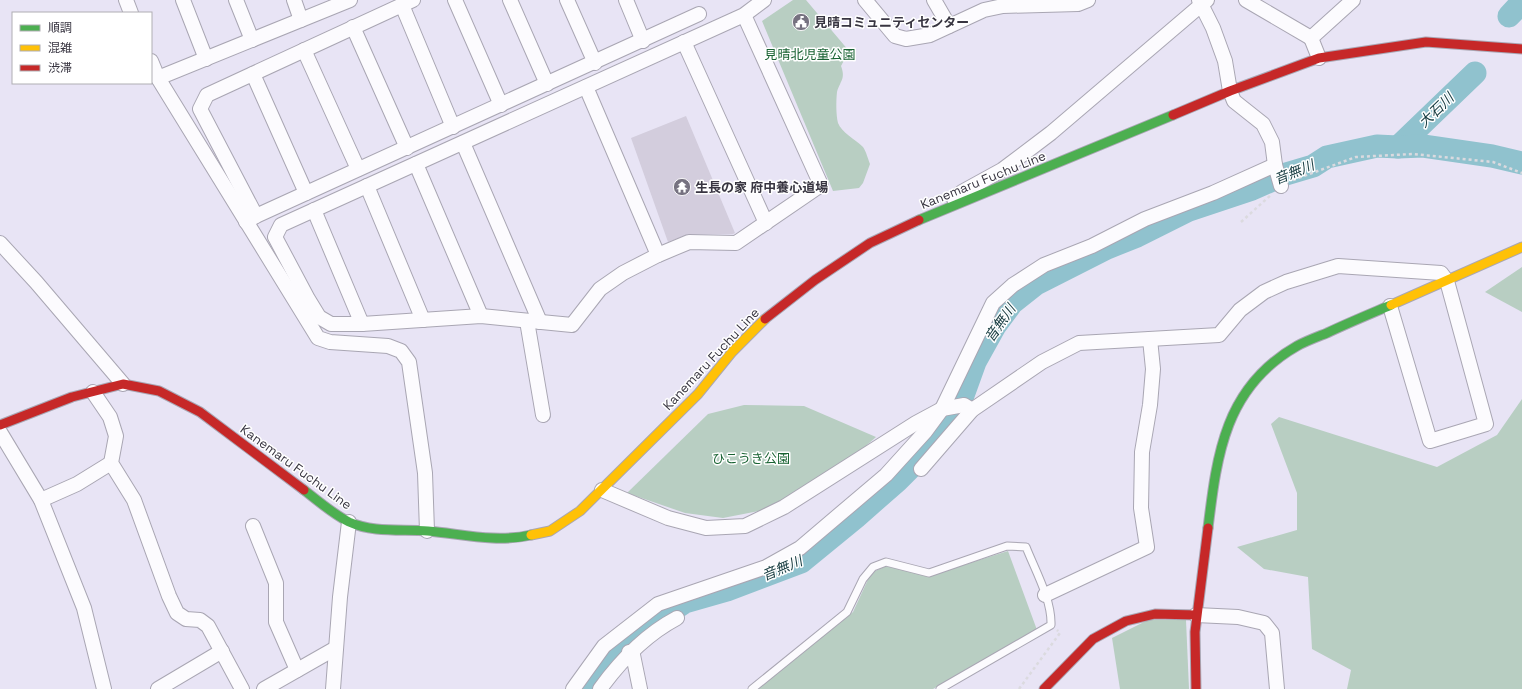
<svg xmlns="http://www.w3.org/2000/svg" width="1522" height="689" font-family="'Space Grotesk','Noto Sans JP',sans-serif">
  <rect width="100%" height="100%" fill="#e8e4f5"/>
  <!-- green -->
  <g fill="#b8cec2">
    <path d="M 793,0 L 806,0 L 849,51 L 841,66 C 846,79 840,81 837,92 C 836,101 836,115 838,123 C 841,132 856,140 863,147 C 866,151 868,159 870,164 L 863,183 L 859,188 L 833,191 L 762,21 Z"/>
    <polygon points="1522,267 1522,312 1485,292"/>
    <polygon points="1522,399 1522,689 1347,689 1351,670 1312,649 1308,577 1264,569 1237,547 1297,530 1297,493 1271,424 1279,417 1437,467 1497,435"/>
    <polygon points="744,405 804,406 876,437 849,461 769,509 723,518 685,513 627,493 708,414"/>
    <polygon points="1008,551 1037,630 933,689 756,689 853,612 871,573 886,566 928,576"/>
    <polygon points="1148,620 1186,620 1189,689 1120,689 1112,638"/>
  </g>
  <g fill="none" stroke-linecap="round" stroke-linejoin="round">
    <!-- river -->
    <g stroke="#90c2ce" stroke-width="23">
      <polyline points="1509,16 1522,2"/>
      <polyline points="1398,147 1475,73"/>
      <polyline points="589,689 601,668 631,638 685,602 727,590 801,562 856,517 897,481 913,465 935,438 962,398 975,362 995,326 1012,303 1036,284 1107,248 1137,236 1189,210 1252,189 1286,174 1313,166 1327,157 1377,146 1398,147 1423,146 1492,156 1522,163"/>
    </g>
  </g>
  <!-- building -->
  <polygon fill="#d3cddd" points="686,116 735,233 733,234 689,234 668,242 631,138"/>
  <g fill="none" stroke-linecap="round" stroke-linejoin="round">
    <defs>
      <path id="lane" d="M 752,689 L 847,612 L 863,579 L 873,567 L 886,562 L 929,573 L 1007,546 L 1026,547 C 1035,570 1052,600 1051,625 L 940,689"/>
      <g id="street">
        <polyline points="126,0 131,13"/>
        <polyline points="183,0 206,59"/>
        <polyline points="236,0 252,40"/>
        <polyline points="294,0 301,20"/>
        <polyline points="455,0 501,105"/>
        <polyline points="510,0 547,84"/>
        <polyline points="567,0 595,63"/>
        <polyline points="626,0 643,41"/>
        <polyline points="865,0 895,36 906,39 930,35 984,10 1003,6 1078,4 1088,0"/>
        <polyline points="934,0 949,26"/>
        <polyline points="1199,0 1213,28 1225,61 1230,91 1234,101 1263,124 1272,142 1275,165 1281,186"/>
        <polyline points="1246,0 1311,38"/>
        <polyline points="402,5 453,127"/>
        <polyline points="744,15 821,185 736,243 689,242 658,255 623,273 600,289 572,325 481,316 362,324 331,324 319,317 308,299 275,237 281,225 744,15 764,0"/>
        <polyline points="353,27 407,148"/>
        <polyline points="684,42 766,223"/>
        <polyline points="304,50 358,169"/>
        <polyline points="1319,58 1311,38 1353,0"/>
        <polyline points="151,61 158,78 318,338 330,342 388,346 401,351 409,362 425,473 427,531"/>
        <polyline points="253,74 306,193"/>
        <polyline points="158,78 350,0"/>
        <polyline points="586,87 658,255"/>
        <polyline points="463,143 540,322"/>
        <polyline points="416,164 481,316"/>
        <polyline points="367,186 423,320"/>
        <polyline points="954,199 962,192 1002,170 1051,133 1207,0"/>
        <polyline points="314,210 362,324"/>
        <polyline points="256,216 200,109 207,95 413,0"/>
        <polyline points="246,222 256,216 699,14"/>
        <polyline points="0,243 36,282 123,384"/>
        <polyline points="527,321 543,415"/>
        <polyline points="93,392 110,417 116,436 111,463 134,500 169,596 177,613 186,619 200,620 208,626 242,689"/>
        <polyline points="0,432 41,500 84,608 104,689"/>
        <polyline points="921,469 972,410 1042,362 1079,343 1219,335 1240,310 1264,292 1286,282 1338,266 1441,273 1447,281 1486,424 1430,441 1390,306"/>
        <polyline points="602,490 668,518 706,528 745,526 784,507 916,423 942,409 964,405 972,410"/>
        <polyline points="41,500 77,484 111,463"/>
        <polyline points="253,526 276,583 276,622 297,670"/>
        <polyline points="1045,595 1147,547 1141,508 1142,452 1150,405 1153,369 1150,339"/>
        <polyline points="1196,615 1238,617 1264,623 1272,633 1277,689"/>
        <polyline points="629,652 633,655 640,689"/>
        <polyline points="158,689 222,651"/>
        <polyline points="264,689 336,648"/>
        <polyline points="333,689 340,597 349,522"/>
        <polyline points="573,689 604,646 658,604 766,567 800,548 886,475 925,432 942,409 993,303 1013,285 1044,265 1092,246 1145,219 1213,193 1275,165"/>
        <path d="M 600,689 C 621,660 645,635 677,618"/>
      </g>
      <g id="fast">
        <polyline points="919,220 1173,115"/>
        <path d="M 304,490 C 318,501 333,514 349,522 C 373,533 402,529 428,531 C 462,534 496,543 531,535"/>
        <path d="M 1208,528 C 1217,454 1225,387 1297,346 C 1306,341 1317,337 1327,333 C 1348,323 1370,314 1391,305"/>
      </g>
      <g id="slow">
        <polyline points="1391,305 1522,247"/>
        <polyline points="531,535 550,531 580,511 698,394 732,352 765,319"/>
      </g>
      <g id="jam">
        <polyline points="1173,115 1230,91 1319,58 1426,42 1522,49"/>
        <polyline points="765,319 815,280 870,243 919,220"/>
        <polyline points="0,425 72,397 123,384 159,391 200,412 304,490"/>
        <polyline points="1044,689 1093,639 1126,621 1155,614 1196,615"/>
        <polyline points="1196,689 1195,632 1208,528"/>
      </g>
    </defs>
    <!-- lane casing -->
    <use href="#lane" stroke="#a9a6b3" stroke-width="9"/>
    <!-- street casing -->
    <use href="#street" stroke="#a9a6b3" stroke-width="16"/>
    <!-- fast casing -->
    <use href="#fast" stroke="#a9a6b3" stroke-width="11"/>
    <!-- slow casing -->
    <use href="#slow" stroke="#a9a6b3" stroke-width="11"/>
    <!-- jam casing -->
    <use href="#jam" stroke="#a9a6b3" stroke-width="11"/>
    <!-- path -->
    <g stroke="#dbdadf" stroke-width="2.5" stroke-dasharray="3 3" stroke-linecap="butt">
      <polyline points="1293,180 1356,157 1413,154 1493,162 1522,173"/>
      <polyline points="1241,222 1272,194"/>
      <polyline points="1019,689 1060,633 1057,630"/>
    </g>
    <!-- lane -->
    <use href="#lane" stroke="#fcfbfe" stroke-width="7"/>
    <!-- street -->
    <use href="#street" stroke="#fcfbfe" stroke-width="14"/>
    <!-- fast -->
    <use href="#fast" stroke="#4caf50" stroke-width="9"/>
    <!-- slow -->
    <use href="#slow" stroke="#ffc107" stroke-width="9"/>
    <!-- jam -->
    <use href="#jam" stroke="#c62828" stroke-width="9"/>
  </g>
  <!-- icons -->
  <defs>
    <symbol id="civic-disc" viewBox="-11 -11 22 22"><circle r="9.5" fill="#767280" stroke="#fff"/><path d="M-.6-6.5H3V-4.5H.6V-3L4-1V1h2V6H-6V1h2V-1L-.6-3ZM-1.2 2.5V6h2.4V2.5Z" fill="#fff"/></symbol>
    <symbol id="temple-disc" viewBox="-11 -11 22 22"><circle r="9.5" fill="#767280" stroke="#fff"/><path d="M0-6L5-2H3V0L6.5 2.5H4V6H1.5V3h-3V6H-4V2.5H-6.5L-3 0V-2H-5Z" fill="#fff"/></symbol>
  </defs>
  <g fill-rule="evenodd">
    <use href="#civic-disc" x="791" y="12" width="20" height="20"/>
    <use href="#temple-disc" x="672" y="177" width="20" height="20"/>
  </g>
  <g text-anchor="middle" dominant-baseline="central" stroke-width="3" stroke-linejoin="round" paint-order="stroke">
    <!-- poi labels -->
    <g font-size="13" font-weight="bold" fill="#383541" stroke="#fff" text-anchor="start">
      <text x="814" y="22">見晴コミュニティセンター</text>
      <text x="695" y="187">生長の家 府中養心道場</text>
    </g>
    <!-- park labels -->
    <g font-size="13" fill="#186232" stroke="#fff">
      <text x="810" y="54">見晴北児童公園</text>
      <text x="751" y="458">ひこうき公園</text>
    </g>
    <!-- street labels -->
    <g font-size="13" fill="#383541" stroke="#fff">
      <text transform="translate(983 180) rotate(-22)">Kanemaru Fuchu Line</text>
      <text transform="translate(711 359) rotate(-47)">Kanemaru Fuchu Line</text>
      <text transform="translate(296 467) rotate(36)">Kanemaru Fuchu Line</text>
    </g>
    <!-- water labels -->
    <g font-size="14" font-style="italic" fill="#163b40" stroke="#fff">
      <text transform="translate(1436 110) rotate(-44)">大石川</text>
      <text transform="translate(1294 172) rotate(-22)">音無川</text>
      <text transform="translate(1000 323) rotate(-55)">音無川</text>
      <text transform="translate(782 568) rotate(-23)">音無川</text>
    </g>
  </g>
  <!-- legend -->
  <rect x="12" y="12" width="140" height="72" fill="#ffffff" stroke="#afaeb3"/>
  <rect x="20" y="25" width="20" height="6" fill="#4caf50" stroke="#afaeb3"/>
  <text x="48" y="32" font-size="12" fill="#383541">順調</text>
  <rect x="20" y="45" width="20" height="6" fill="#ffc107" stroke="#afaeb3"/>
  <text x="48" y="52" font-size="12" fill="#383541">混雑</text>
  <rect x="20" y="65" width="20" height="6" fill="#c62828" stroke="#afaeb3"/>
  <text x="48" y="72" font-size="12" fill="#383541">渋滞</text>
</svg>
